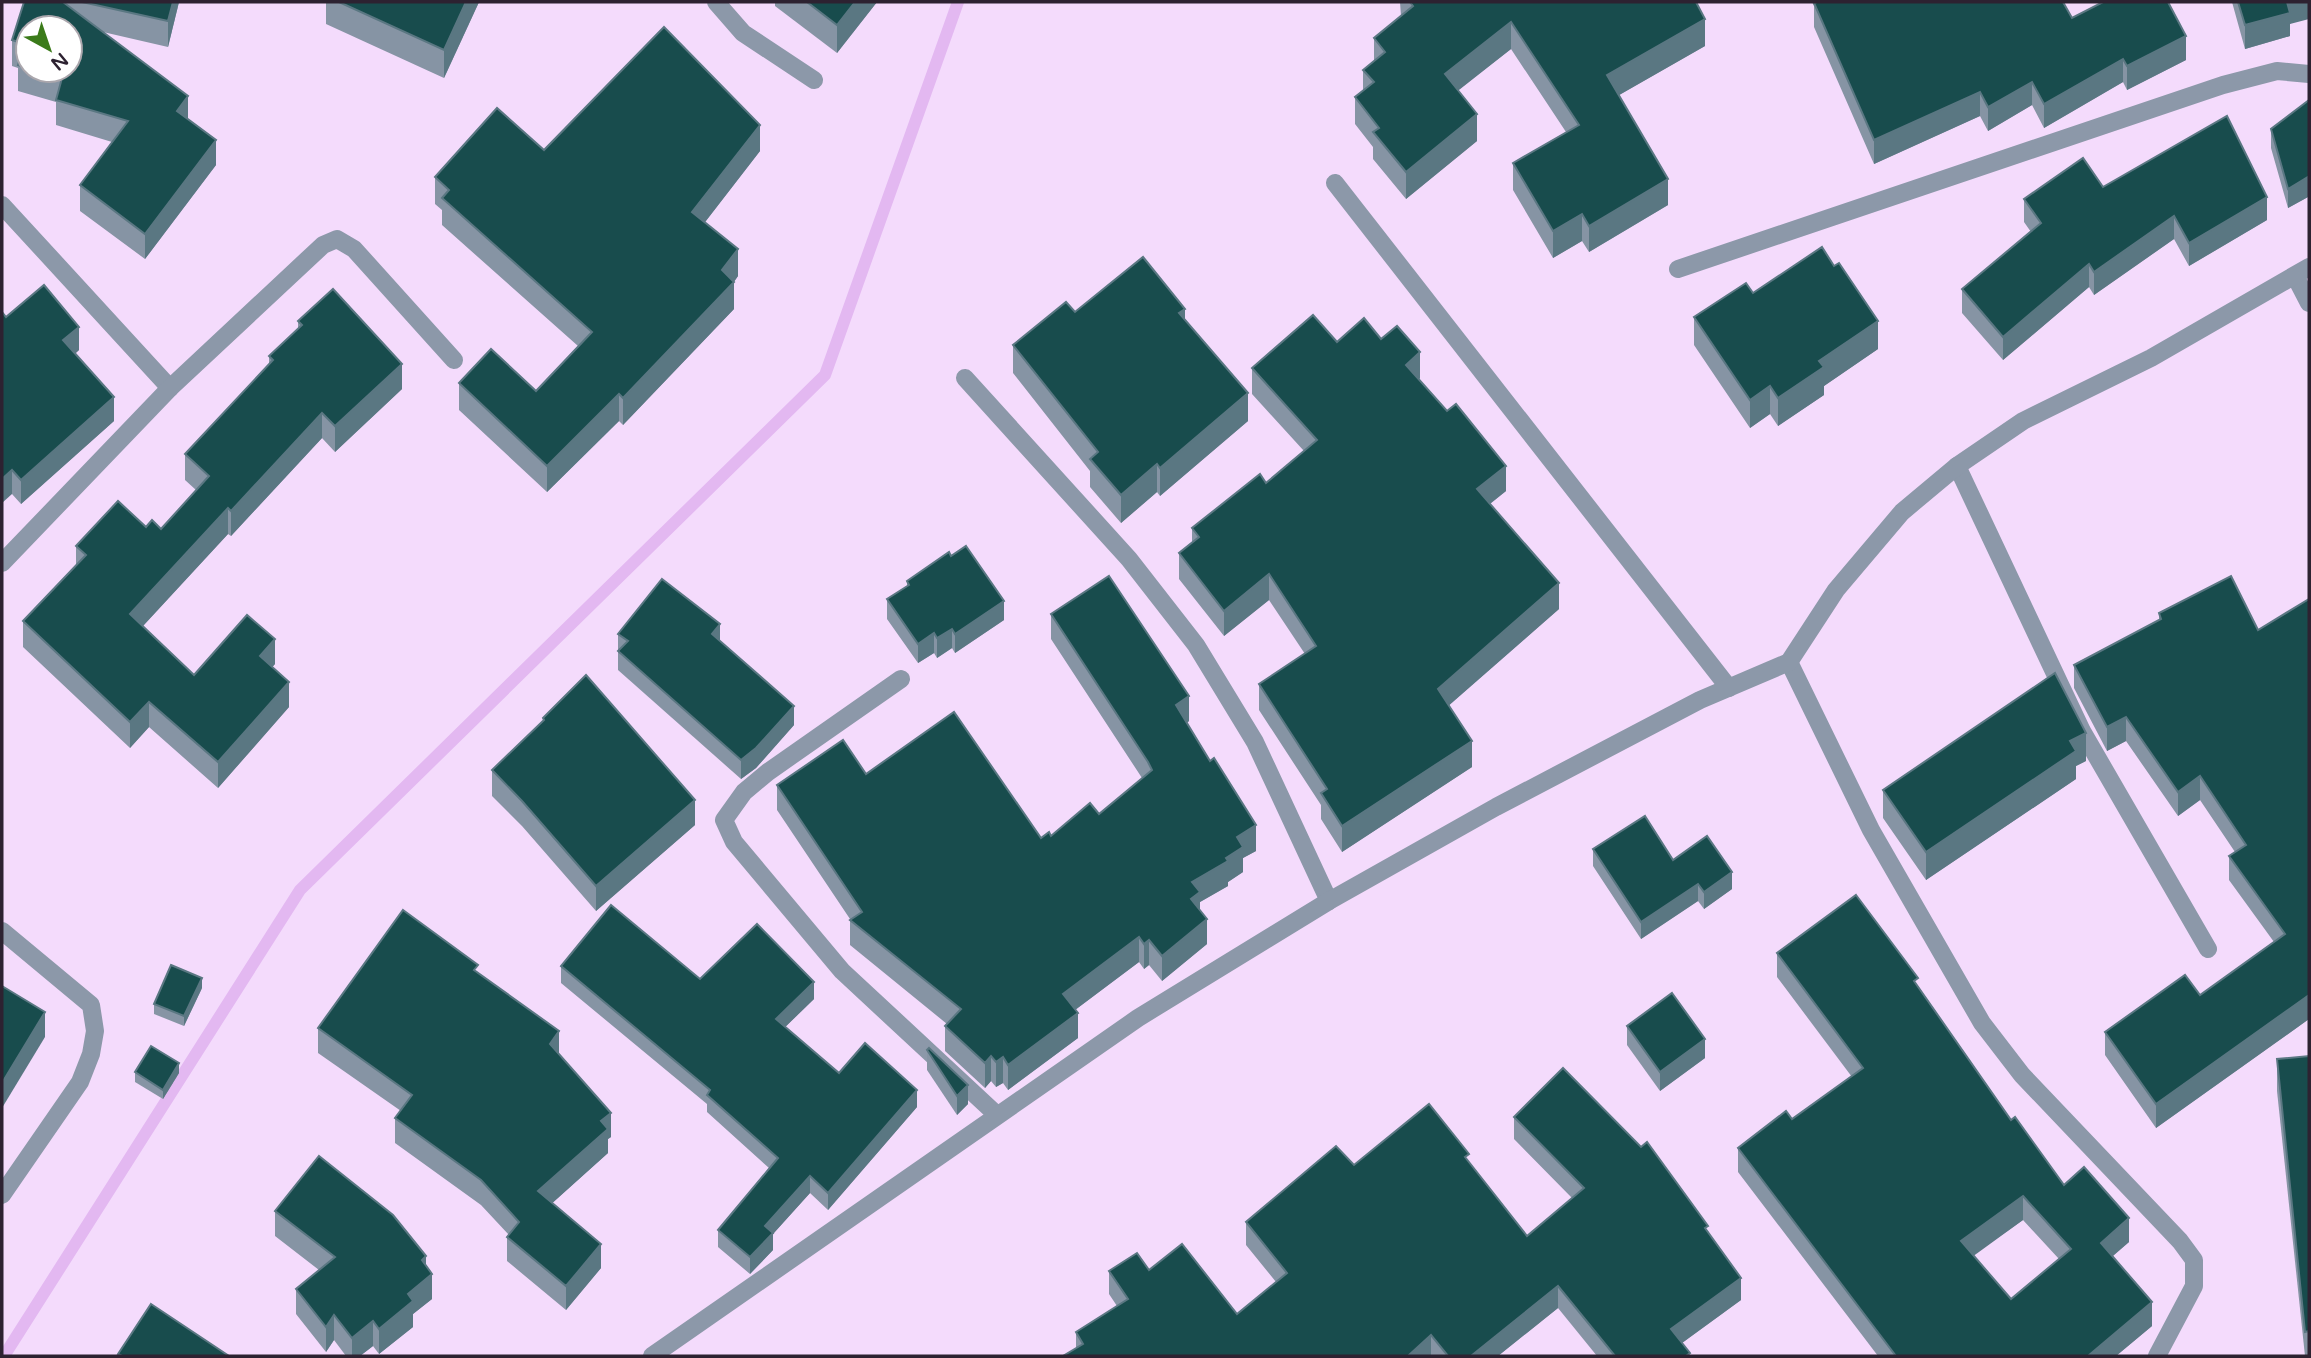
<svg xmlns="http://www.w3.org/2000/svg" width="2311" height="1358" font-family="'Varela Round',sans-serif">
  <rect width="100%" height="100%" fill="#f4dbfc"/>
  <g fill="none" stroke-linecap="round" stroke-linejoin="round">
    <!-- stream -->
    <polyline stroke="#e3b8f1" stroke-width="12" points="4,1356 300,890 825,375 958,2"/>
    <!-- street -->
    <g stroke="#8c98a9" stroke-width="18">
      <polyline points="716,2 743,33 814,80"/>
      <polyline points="1335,183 1729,688"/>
      <polyline points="2,205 170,388"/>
      <polyline points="1678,269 2223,85 2277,71 2309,74"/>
      <polyline points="2295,276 2309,303"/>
      <polyline points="965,378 1129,559 1196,645 1255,742 1329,901"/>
      <polyline points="1957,466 2082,731 2208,949"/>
      <polyline points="2,563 170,388 323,245 337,239 354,249 454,360"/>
      <polyline points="1789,662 1871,830 1982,1023 2022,1075 2180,1241 2194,1260 2194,1286 2157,1356"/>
      <polyline points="901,679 768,772 744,792 724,820 734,842 842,971 997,1115"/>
      <polyline points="2,931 91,1005 95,1031 91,1054 80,1082 2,1195"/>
      <polyline points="652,1356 1138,1018 1329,901 1496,807 1700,700 1789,662 1836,590 1902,512 1957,466 2023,421 2151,358 2309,267"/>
    </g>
  </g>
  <!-- wall -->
  <g fill="#8694a4" fill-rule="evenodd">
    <path d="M 24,2 L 179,2 L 168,47 L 103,32 L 188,119 L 216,165 L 145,259 L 80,211 L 80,185 L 112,142 L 56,125 L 56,102 L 18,91 L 18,68 L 12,66 L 12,40 ZM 28,28 L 70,70 L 28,70 Z"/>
    <polygon points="326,2 479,2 444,78 326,24"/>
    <polygon points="775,2 877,2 837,53 775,6"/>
    <polygon points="1400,2 1696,2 1705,46 1619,95 1668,205 1589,252 1582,241 1553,258 1513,190 1513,163 1566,132 1511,49 1458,90 1477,141 1406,199 1373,159 1373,147 1355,124 1355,97 1363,90 1363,70 1374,61 1374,38 1401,16"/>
    <polygon points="1812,2 2063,2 2072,18 2186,60 2127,90 2123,82 2044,128 2032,105 1988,131 1980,116 1874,164 1814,27 1814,6"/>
    <polygon points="2232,2 2309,2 2290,24 2290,36 2245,49"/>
    <polygon points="2309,100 2309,199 2308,197 2288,208 2271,148 2271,129"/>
    <polygon points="544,150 760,151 705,222 738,276 734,282 734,309 623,425 619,421 547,492 459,410 459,383 536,391 578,346 442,225 442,210 435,204 435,177"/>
    <polygon points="2103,187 2267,220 2189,266 2174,239 2094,295 2089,287 2003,360 1962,313 1962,289 2031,232 2024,222 2024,199"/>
    <polygon points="1753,293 1878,349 1824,386 1824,395 1778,426 1770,414 1750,428 1694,345 1694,317"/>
    <polygon points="1075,312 1185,319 1248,421 1160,496 1157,492 1121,523 1090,487 1090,471 1013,373 1013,345"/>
    <polygon points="6,317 79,350 75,354 114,421 21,504 12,494"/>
    <polygon points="298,321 402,389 335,452 322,438 231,536 228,534 143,626 194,675 275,664 272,667 289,707 218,788 149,727 130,748 23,647 23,621 76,565 76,546 146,527 161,529 196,490 185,480 185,454 269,364 269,356 298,329"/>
    <polygon points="1381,339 1420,378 1419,380 1506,491 1490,504 1559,609 1449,705 1472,767 1342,852 1321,819 1321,805 1259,710 1259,684 1305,654 1269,600 1224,636 1179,579 1179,553 1192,542 1192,528 1266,483 1304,451 1252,394 1252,368 1337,342"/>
    <polygon points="951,556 1004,620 955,653 952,648 937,658 934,653 918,663 887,619 887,599 907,586 907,581"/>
    <polygon points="2231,576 2309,1019 2156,1128 2105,1055 2105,1032 2200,995 2274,942 2229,880 2229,856 2235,852 2200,800 2178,816 2126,741 2107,751 2074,688 2074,665 2159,620 2159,613"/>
    <polygon points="1051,614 1189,721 1187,723 1256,851 1243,858 1243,872 1228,882 1228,886 1200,902 1200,911 1207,944 1162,981 1149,965 1144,969 1139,962 1075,1010 1078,1038 1008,1090 1003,1083 996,1087 991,1081 985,1088 945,1051 945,1026 947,1024 850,945 850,919 777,810 777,785 866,774 1041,838 1051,836 1099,814 1142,778 1051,639"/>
    <polygon points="618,634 720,641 794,725 756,768 741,779 618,670"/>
    <polygon points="543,718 695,825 596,911 522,826 492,796 492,770 543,721"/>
    <polygon points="2086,761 2076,766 2076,779 1926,880 1883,818 1883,790"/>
    <polygon points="1593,849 1673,860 1732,889 1704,909 1698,901 1641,939 1593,866"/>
    <path d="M 1777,953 L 1918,986 L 2011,1120 L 2064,1185 L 2129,1242 L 2113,1256 L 2152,1326 L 2116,1356 L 1878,1356 L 1738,1172 L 1738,1148 L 1792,1119 L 1852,1077 L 1777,977 ZM 2023,1220 L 2059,1259 L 2011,1299 L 1973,1255 Z"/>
    <polygon points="561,966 700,979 814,999 785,1027 839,1073 917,1107 828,1210 810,1193 773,1234 773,1250 750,1274 718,1247 718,1230 769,1168 707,1112 707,1104 561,983"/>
    <polygon points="478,974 559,1055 611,1137 608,1139 608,1153 552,1203 601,1268 566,1310 507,1261 507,1237 509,1235 481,1205 395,1143 395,1118 401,1111 318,1053 318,1028"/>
    <polygon points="202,988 184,1026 154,1014 154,1004"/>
    <polygon points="1627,1026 1705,1058 1660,1091 1627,1045"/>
    <polygon points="927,1050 968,1104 957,1115 927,1070"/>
    <polygon points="2309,1056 2309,1356 2305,1356 2277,1091 2277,1059"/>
    <polygon points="135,1072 179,1073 163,1099 135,1082"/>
    <polygon points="1514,1117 1708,1231 1741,1300 1682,1343 1690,1356 1597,1356 1558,1308 1498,1356 1063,1356 1076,1348 1076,1332 1117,1306 1109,1294 1109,1271 1149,1270 1237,1314 1276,1282 1246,1245 1246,1222 1354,1165 1469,1162 1527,1236 1572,1198 1514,1139"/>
    <polygon points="275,1211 426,1266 432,1299 413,1314 413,1327 379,1354 373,1346 360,1356 346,1356 334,1340 326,1352 296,1314 296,1289 319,1270 275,1236"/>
  </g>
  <!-- shaded-wall -->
  <g fill="#5a7782">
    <polygon points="173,2 179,2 168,47 168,21"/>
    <polygon points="466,2 479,2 444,78 444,50"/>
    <polygon points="855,2 877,2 837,53 837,25"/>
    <polygon points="2287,2 2309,2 2309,19 2290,24 2290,36 2245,49 2245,25"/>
    <polygon points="1705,19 1705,46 1607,102 1607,75"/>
    <polygon points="1511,22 1511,49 1445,101 1445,74"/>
    <polygon points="2186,36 2186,60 2127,90 2127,66"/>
    <polygon points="2123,59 2123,82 2044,128 2044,104"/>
    <polygon points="2032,82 2032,105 1988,131 1988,107"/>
    <polygon points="1980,92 1980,116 1874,164 1874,140"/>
    <polygon points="188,96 188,121 177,111"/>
    <polygon points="1477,114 1477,141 1406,199 1406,172"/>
    <polygon points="760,125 760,151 692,239 692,212"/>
    <polygon points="216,140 216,165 145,259 145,234"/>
    <polygon points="2308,177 2308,197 2288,208 2288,189"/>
    <polygon points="1668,179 1668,205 1589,252 1589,226"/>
    <polygon points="2267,197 2267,220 2189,266 2189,243"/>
    <polygon points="1582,214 1582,241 1553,258 1553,231"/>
    <polygon points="2174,216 2174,239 2094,295 2094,272"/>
    <polygon points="738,249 738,276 733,283 734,282 734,309 623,425 623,398"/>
    <polygon points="2089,264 2089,287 2003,360 2003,337"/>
    <polygon points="1185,309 1185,337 1179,313"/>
    <polygon points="1878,321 1878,349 1824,386 1824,395 1778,426 1778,398 1819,361"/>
    <polygon points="79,327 79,350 63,364 63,340"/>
    <polygon points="1420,352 1420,378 1406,391 1406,365"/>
    <polygon points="402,364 402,389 335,452 335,426"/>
    <polygon points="1770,386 1770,414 1750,428 1750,400"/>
    <polygon points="1248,393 1248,421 1160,496 1160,468"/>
    <polygon points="619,394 619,421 547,492 547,466"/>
    <polygon points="114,397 114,421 21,504 21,480"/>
    <polygon points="322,413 322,438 231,536 231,511"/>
    <polygon points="1157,464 1157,492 1121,523 1121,495"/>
    <polygon points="1506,466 1506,491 1477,514 1477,489"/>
    <polygon points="12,470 12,494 2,503 2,479"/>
    <polygon points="228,508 228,534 130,640 130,614"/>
    <polygon points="1269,574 1269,600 1224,636 1224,611"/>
    <polygon points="1559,583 1559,609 1438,715 1438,689"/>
    <polygon points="1004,601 1004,620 955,653 955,634"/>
    <polygon points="720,624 720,643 712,634"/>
    <polygon points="952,629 952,648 937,658 937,638"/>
    <polygon points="934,633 934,653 918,663 918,644"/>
    <polygon points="275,639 275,664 260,681 260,656"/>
    <polygon points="289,682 289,707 218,788 218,762"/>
    <polygon points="1189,696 1189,721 1176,730 1176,705"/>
    <polygon points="149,702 149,727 130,748 130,722"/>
    <polygon points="794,706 794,725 756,768 741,779 741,760"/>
    <polygon points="2126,717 2126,741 2107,751 2107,727"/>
    <polygon points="2086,733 2086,761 2076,766 2076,779 1926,880 1926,852 2070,741"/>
    <polygon points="1472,741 1472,767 1342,852 1342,826"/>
    <polygon points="2200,776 2200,800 2178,816 2178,792"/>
    <polygon points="695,800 695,825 596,911 596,886"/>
    <polygon points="1256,825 1256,851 1243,858 1243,872 1228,882 1228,886 1200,902 1200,917 1191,899 1192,882 1226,858 1237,837"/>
    <polygon points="1732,872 1732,889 1704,909 1704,892"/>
    <polygon points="1698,884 1698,901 1641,939 1641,922"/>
    <polygon points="1207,919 1207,944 1162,981 1162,956"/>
    <polygon points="1139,937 1139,962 1063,1019 1063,994"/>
    <polygon points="1149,940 1149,965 1144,969 1144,944"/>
    <polygon points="202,978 202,988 184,1026 184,1016"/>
    <polygon points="814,982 814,999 776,1036 776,1019"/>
    <polygon points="2309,995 2309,1019 2156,1128 2156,1104"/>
    <polygon points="45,1012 45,1037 2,1108 2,1083"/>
    <polygon points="1078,1013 1078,1038 1008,1090 1008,1065"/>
    <polygon points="559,1031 559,1055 550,1044"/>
    <polygon points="1705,1039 1705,1058 1660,1091 1660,1072"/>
    <polygon points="991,1056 991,1081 985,1088 985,1063"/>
    <polygon points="1003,1057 1003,1083 996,1087 996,1062"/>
    <polygon points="179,1063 179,1073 163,1099 163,1090"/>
    <polygon points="968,1085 968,1104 957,1115 957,1096"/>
    <polygon points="917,1090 917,1107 828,1210 828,1193"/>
    <polygon points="611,1113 611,1137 608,1139 608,1153 538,1216 538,1191 601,1121"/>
    <polygon points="810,1176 810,1193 773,1234 773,1250 750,1274 750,1257 765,1226"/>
    <polygon points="2023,1196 2023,1220 1961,1265 1961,1241"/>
    <polygon points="2129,1218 2129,1242 2101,1266 2101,1243"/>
    <polygon points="601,1244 601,1268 566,1310 566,1286"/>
    <polygon points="426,1256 426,1279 432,1274 432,1299 413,1314 413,1327 379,1354 379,1329 408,1294 422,1260"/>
    <polygon points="1741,1278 1741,1300 1671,1351 1671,1329"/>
    <polygon points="1558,1286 1558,1308 1498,1356 1471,1356"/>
    <polygon points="2152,1302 2152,1326 2116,1356 2088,1356"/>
    <polygon points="334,1315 334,1340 326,1352 326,1327"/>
    <polygon points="373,1321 373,1346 360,1356 352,1356 352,1338"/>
    <polygon points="1431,1335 1431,1356 1408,1356"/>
  </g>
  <!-- building -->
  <g fill="#184c4d" stroke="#5a7782" stroke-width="2" fill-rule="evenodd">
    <polygon points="24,2 63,2 188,96 177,111 216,140 145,234 80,185 128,121 56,100 62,78 34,70 70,70 70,28 28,28 28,68 18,65 25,44 12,40"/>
    <polygon points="82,2 173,2 168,21"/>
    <polygon points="339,2 466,2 444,50"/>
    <polygon points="807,2 855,2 837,25"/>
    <polygon points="1410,2 1696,2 1705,19 1607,75 1668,179 1589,226 1582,214 1553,231 1513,163 1579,125 1511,22 1445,74 1477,114 1406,172 1373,132 1379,128 1355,97 1374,82 1363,70 1385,52 1374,38 1413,6"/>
    <polygon points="1817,2 2063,2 2072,18 2103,2 2168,2 2186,36 2127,66 2123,59 2044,104 2032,82 1988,107 1980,92 1874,140 1814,3"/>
    <polygon points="2238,2 2287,2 2290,13 2245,25"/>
    <polygon points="664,27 760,125 692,212 738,249 722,270 734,282 623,398 619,394 547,466 459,383 491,349 536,391 592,332 442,198 449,190 435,177 497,108 544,150"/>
    <polygon points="2309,100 2309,179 2308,177 2288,189 2271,129"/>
    <polygon points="2227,116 2267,197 2189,243 2174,216 2094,272 2089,264 2003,337 1962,289 2041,223 2024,199 2083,158 2103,187"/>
    <polygon points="1822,247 1834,266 1839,263 1878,321 1819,361 1824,367 1778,398 1770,386 1750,400 1694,317 1746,283 1753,293"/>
    <polygon points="1143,257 1185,309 1179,313 1248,393 1160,468 1157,464 1121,495 1090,459 1098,452 1013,345 1066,302 1075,312"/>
    <polygon points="44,285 79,327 63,340 114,397 21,480 12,470 2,479 2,312 6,317"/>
    <polygon points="333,289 402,364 335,426 322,413 231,511 228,508 130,614 194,675 247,615 275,639 260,656 289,682 218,762 149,702 130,722 23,621 86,555 76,546 118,501 146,527 152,520 161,529 209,476 185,454 273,360 269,356 302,325 298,321"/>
    <polygon points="1313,315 1337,342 1364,318 1381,339 1397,326 1420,352 1406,365 1447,411 1456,404 1506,466 1477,489 1559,583 1438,689 1472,741 1342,826 1321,793 1327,789 1259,684 1316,646 1269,574 1224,611 1179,553 1199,537 1192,528 1260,474 1266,483 1317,440 1252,368"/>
    <polygon points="966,546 1004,601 955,634 952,629 937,638 934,633 918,644 887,599 909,585 907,581 949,552 951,556"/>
    <polygon points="1109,576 1189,696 1176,705 1210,761 1214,758 1256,825 1237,837 1243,847 1226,858 1228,861 1192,882 1200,892 1191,899 1207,919 1162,956 1149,940 1144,944 1139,937 1063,994 1078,1013 1008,1065 1003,1057 996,1062 991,1056 985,1063 945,1026 961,1009 850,920 862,912 777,785 843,740 866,774 954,712 1041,838 1049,832 1051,836 1090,803 1099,814 1152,770 1148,762 1051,614"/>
    <polygon points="2231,576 2258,630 2309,599 2309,995 2156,1104 2105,1032 2185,975 2200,995 2285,934 2229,856 2246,845 2200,776 2178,792 2126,717 2107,727 2074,665 2161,619 2159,613"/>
    <polygon points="662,579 720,624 712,634 794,706 756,748 741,760 618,651 628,641 618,634"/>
    <polygon points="2055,673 2086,733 2070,741 2076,751 1926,852 1883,790"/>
    <polygon points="586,675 695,800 596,886 522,801 492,770 544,720 543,718"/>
    <polygon points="1645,816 1673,860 1707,836 1732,872 1704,892 1698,884 1641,922 1593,849"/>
    <path d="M 1856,895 L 1918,978 L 1914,981 L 2011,1120 L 2015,1117 L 2064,1185 L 2084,1167 L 2129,1218 L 2101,1243 L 2152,1302 L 2088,1356 L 1896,1356 L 1738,1148 L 1786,1111 L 1792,1119 L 1863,1068 L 1777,953 ZM 2023,1196 L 2071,1249 L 2011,1299 L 1961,1241 Z"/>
    <polygon points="611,905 700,979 757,924 814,982 776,1019 839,1073 865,1043 917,1090 828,1193 810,1176 765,1226 773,1233 750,1257 718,1230 778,1158 707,1095 710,1090 561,966"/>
    <polygon points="403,910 478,965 474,970 559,1031 550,1044 611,1113 601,1121 608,1129 538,1191 601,1244 566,1286 507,1237 519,1222 481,1180 395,1118 412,1095 318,1028"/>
    <polygon points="171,965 202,978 184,1016 154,1004"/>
    <polygon points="2,986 45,1012 2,1083"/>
    <polygon points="1672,993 1705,1039 1660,1072 1627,1026"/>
    <polygon points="151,1046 179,1063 163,1090 135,1072"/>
    <polygon points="929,1048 968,1085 957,1096 927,1050"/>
    <polygon points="2309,1056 2309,1331 2305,1332 2277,1059"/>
    <polygon points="1563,1068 1641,1147 1647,1142 1708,1226 1705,1228 1741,1278 1671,1329 1690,1353 1686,1356 1615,1356 1558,1286 1471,1356 1448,1356 1431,1335 1408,1356 1063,1356 1083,1344 1076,1332 1128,1299 1109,1271 1137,1253 1149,1270 1182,1244 1237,1314 1287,1273 1246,1222 1336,1146 1354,1165 1429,1104 1469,1154 1465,1157 1527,1236 1584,1188 1514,1117"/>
    <polygon points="319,1156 393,1215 426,1256 422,1260 432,1274 408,1294 413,1301 379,1329 373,1321 352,1338 334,1315 326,1327 296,1289 335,1257 275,1211"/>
    <polygon points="151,1304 229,1356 122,1356 118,1354"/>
  </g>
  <!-- border -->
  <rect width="2311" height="1358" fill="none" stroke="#2d2231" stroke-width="7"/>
  <!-- north arrow -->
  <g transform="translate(49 49) rotate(140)"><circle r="33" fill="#ffffff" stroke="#aba7ad" stroke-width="2"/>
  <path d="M0-5L12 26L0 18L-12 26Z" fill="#3b7b1a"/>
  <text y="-10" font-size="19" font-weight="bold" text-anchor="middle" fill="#2d2231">N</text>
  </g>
</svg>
